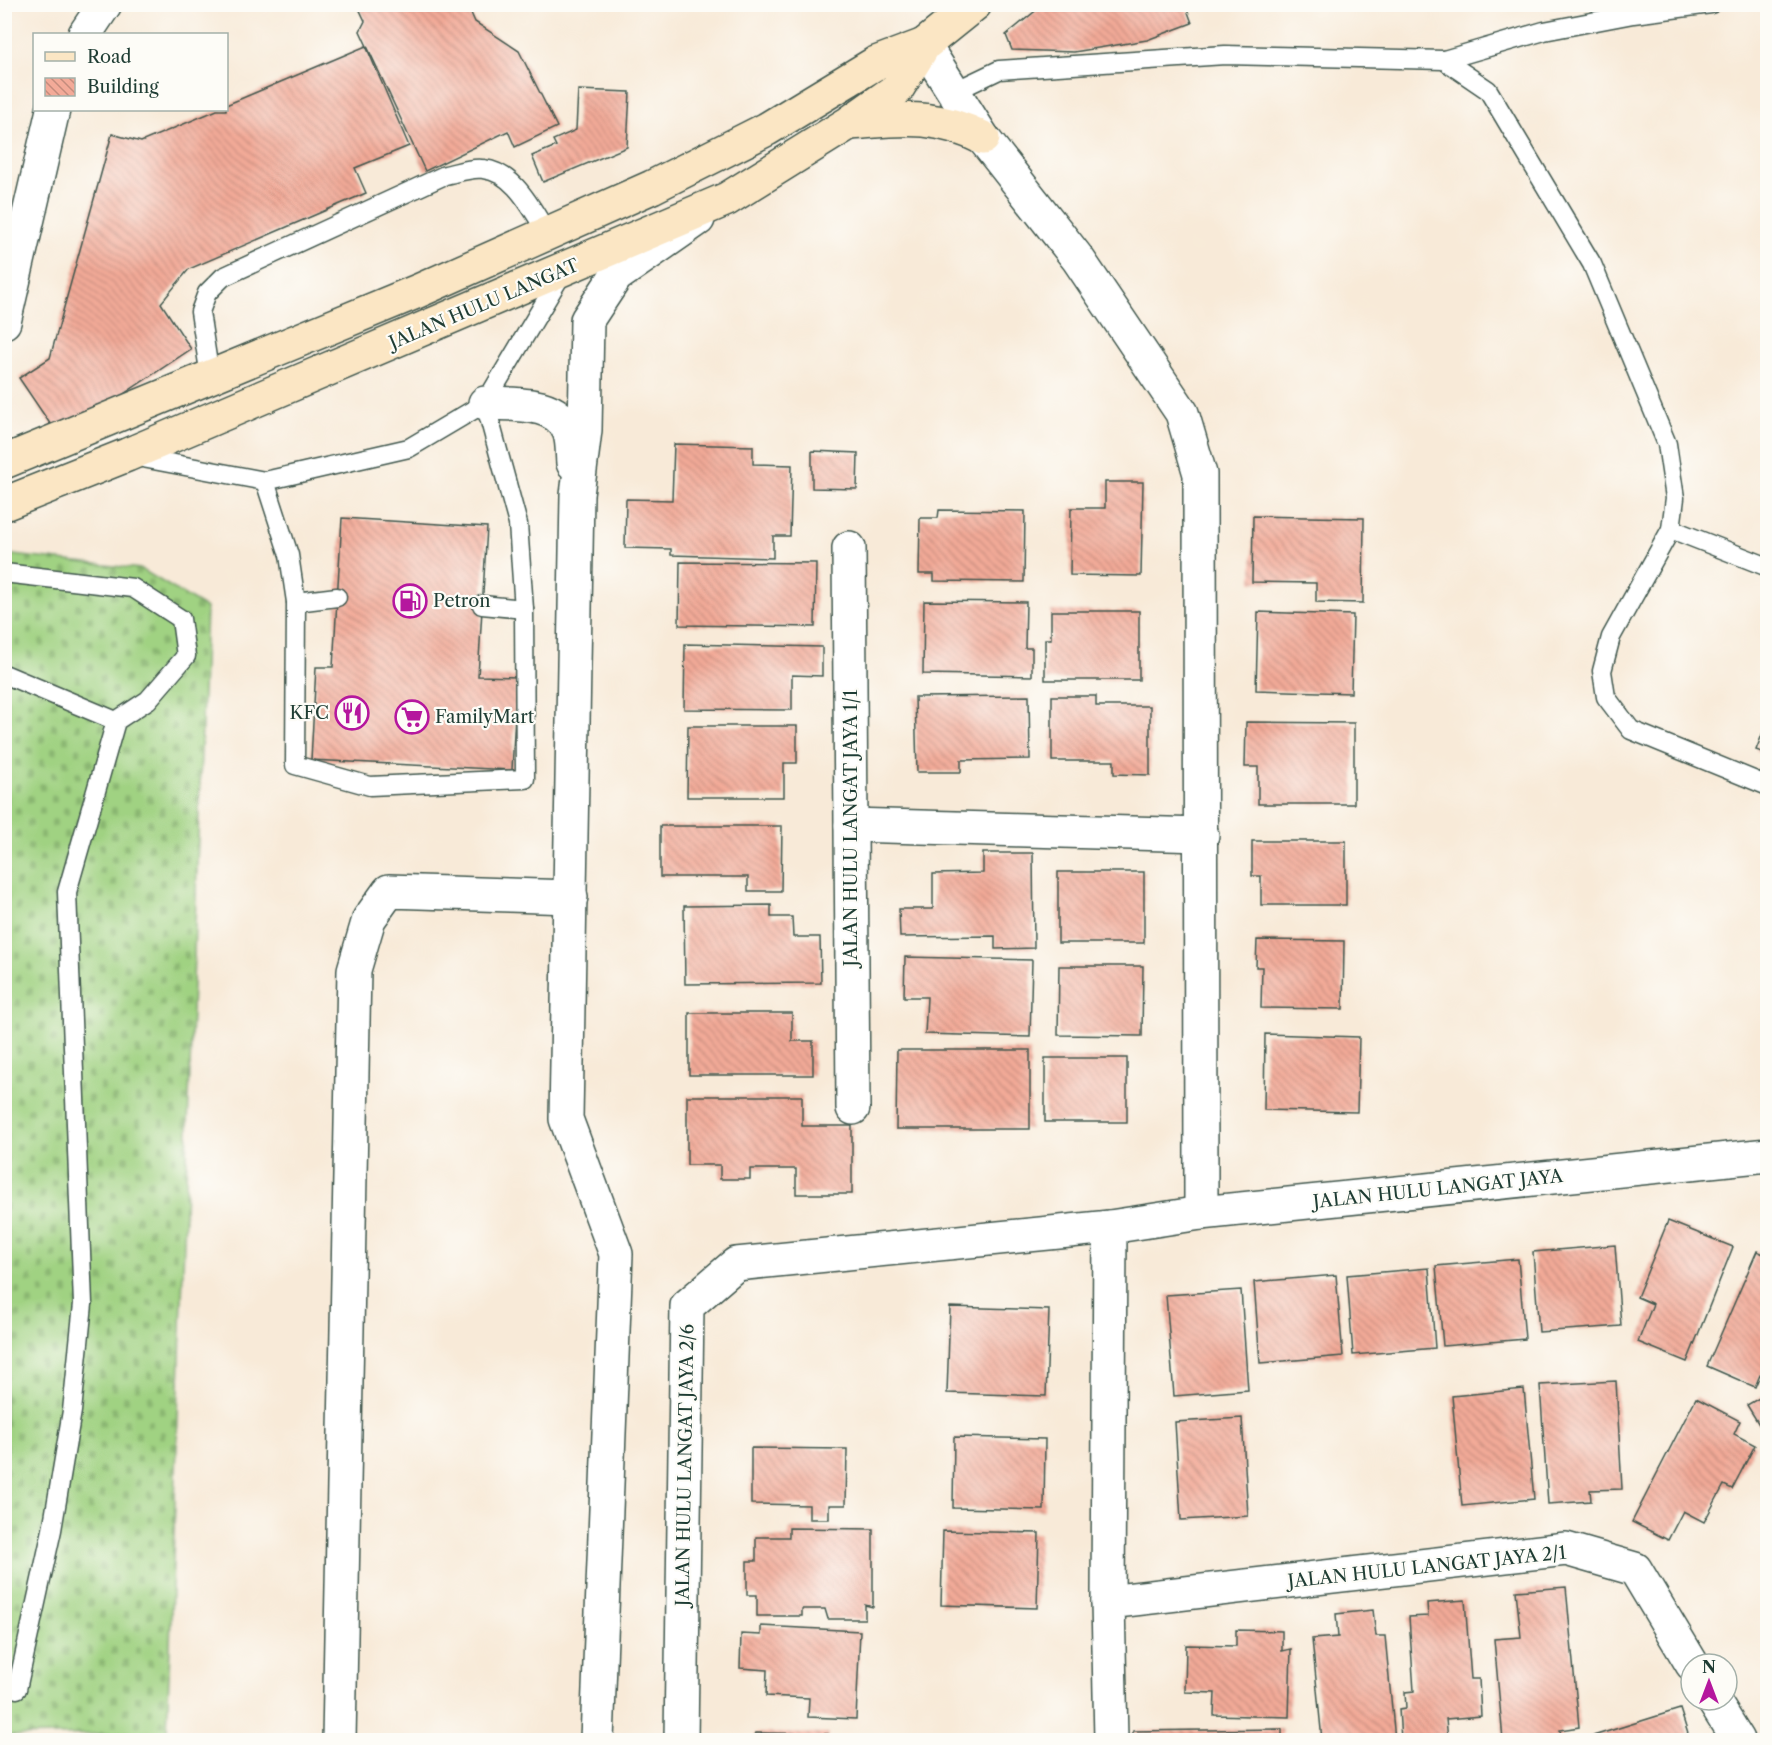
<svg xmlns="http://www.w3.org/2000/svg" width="1772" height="1745" font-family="'Libre Caslon Text',serif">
  <defs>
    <pattern id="cemetery-stones" width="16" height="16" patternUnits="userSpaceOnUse" patternTransform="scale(1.5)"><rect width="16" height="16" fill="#a0d282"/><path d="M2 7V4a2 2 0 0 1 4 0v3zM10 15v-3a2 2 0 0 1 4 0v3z" fill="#89b571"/></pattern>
    <pattern id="building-back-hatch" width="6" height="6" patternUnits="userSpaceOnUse" patternTransform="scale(1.5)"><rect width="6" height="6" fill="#f3aa98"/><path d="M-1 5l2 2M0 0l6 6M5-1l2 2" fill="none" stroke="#c48c7d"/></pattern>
  </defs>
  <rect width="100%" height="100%" fill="#fdfcf7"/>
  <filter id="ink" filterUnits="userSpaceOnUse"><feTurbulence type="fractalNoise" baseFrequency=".0167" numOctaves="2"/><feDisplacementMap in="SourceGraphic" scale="12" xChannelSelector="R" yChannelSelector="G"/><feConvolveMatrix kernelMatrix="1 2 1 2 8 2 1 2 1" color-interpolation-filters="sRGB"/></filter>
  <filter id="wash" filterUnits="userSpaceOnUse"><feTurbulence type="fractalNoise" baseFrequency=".008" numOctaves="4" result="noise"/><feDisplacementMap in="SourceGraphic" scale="24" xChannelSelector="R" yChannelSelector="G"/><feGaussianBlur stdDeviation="1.35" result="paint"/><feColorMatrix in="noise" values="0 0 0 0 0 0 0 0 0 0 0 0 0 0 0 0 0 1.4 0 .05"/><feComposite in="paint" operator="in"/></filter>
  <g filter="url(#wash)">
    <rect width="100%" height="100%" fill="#f8ead8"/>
    <!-- cemetery -->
    <polygon fill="url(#cemetery-stones)" stroke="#60885b" stroke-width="1.5" points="4,554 141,569 206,608 167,1733 5,1736"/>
    <g id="blocks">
      <!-- building -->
      <g fill="url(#building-back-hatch)">
        <polygon points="357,4 467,4 475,22 519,51 557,127 515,147 508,131 425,171 360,31 365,21"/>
        <polygon points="1044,4 1185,4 1192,23 1147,40 1074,52 1012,50 1006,35"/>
        <polygon points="366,46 409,146 355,168 366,193 189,269 161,303 191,349 59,437 19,378 50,358 112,134 141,142 217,110 226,110 226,105"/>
        <polygon points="578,90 630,92 627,147 543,182 532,156 556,146 553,140 576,130"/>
        <polygon points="674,444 753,446 753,464 792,465 790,536 773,536 773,558 671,555 671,549 625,548 626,499 672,500"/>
        <polygon points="812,451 858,453 857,489 812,488"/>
        <polygon points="1105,482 1143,482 1141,576 1070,575 1071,508 1105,508"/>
        <polygon points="939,510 1025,511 1024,582 934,581 934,574 919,574 920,518 938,518"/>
        <polygon points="1253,516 1364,518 1363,603 1316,602 1316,583 1252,582"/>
        <polygon points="342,518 487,527 478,676 517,677 512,770 311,760 316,667 333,667"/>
        <polygon points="680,562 816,563 815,627 679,625"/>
        <polygon points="924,601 1026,602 1025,648 1032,648 1032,676 923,674"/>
        <polygon points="1051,611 1139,611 1139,680 1045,680 1045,639 1051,639"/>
        <polygon points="1258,612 1353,615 1351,693 1256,690"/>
        <polygon points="685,644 822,647 822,676 792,675 792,710 684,709"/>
        <polygon points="1029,696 1030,759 961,760 961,772 917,772 915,697"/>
        <polygon points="1052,696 1096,696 1096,706 1150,706 1150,775 1114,774 1114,761 1052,761"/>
        <polygon points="1246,722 1354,723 1354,804 1258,804 1258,767 1245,767"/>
        <polygon points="1767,722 1768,722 1768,754 1756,750"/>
        <polygon points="688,726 797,726 797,763 784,763 784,797 687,797"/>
        <polygon points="660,826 782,826 781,891 748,891 748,877 660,877"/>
        <polygon points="1252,841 1346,841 1346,905 1261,905 1261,876 1252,876"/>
        <polygon points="983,853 1033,853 1034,948 995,949 995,936 900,937 899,909 933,909 933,874 983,873"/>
        <rect x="1058" y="872" width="86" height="71"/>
        <polygon points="771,905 771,917 792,917 793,937 820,937 821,983 685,984 684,906"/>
        <polygon points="1257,940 1344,941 1343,1009 1261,1008 1262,967 1256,967"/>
        <polygon points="905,957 1032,960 1030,1037 925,1034 927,997 904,997"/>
        <polygon points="1059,966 1143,966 1142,1036 1058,1035"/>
        <polygon points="689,1013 792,1013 792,1041 813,1041 813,1075 689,1075"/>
        <polygon points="1265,1034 1359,1037 1357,1112 1264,1110"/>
        <polygon points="897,1050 1030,1050 1030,1129 896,1129"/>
        <rect x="1045" y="1058" width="82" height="64"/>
        <polygon points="687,1096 802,1096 802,1126 852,1126 852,1194 796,1194 796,1169 750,1169 750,1179 720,1179 720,1165 687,1165"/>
        <polygon points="1668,1221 1733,1247 1687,1362 1638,1342 1653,1304 1637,1297"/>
        <polygon points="1615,1245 1621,1326 1539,1332 1533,1252"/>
        <polygon points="1757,1251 1768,1256 1768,1378 1760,1375 1755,1387 1707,1366"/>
        <polygon points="1518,1259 1525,1339 1443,1346 1436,1266"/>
        <polygon points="1429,1268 1435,1348 1353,1355 1347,1275"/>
        <polygon points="1336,1275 1343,1356 1260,1363 1254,1282"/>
        <polygon points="1241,1290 1248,1390 1174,1396 1166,1295"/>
        <polygon points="950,1307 1049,1310 1046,1396 947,1393"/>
        <polygon points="1616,1381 1622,1489 1590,1490 1591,1501 1548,1504 1540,1385"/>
        <polygon points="1524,1389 1534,1499 1462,1506 1452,1396"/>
        <polygon points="1768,1393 1768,1439 1747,1405"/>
        <polygon points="1696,1398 1740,1421 1734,1434 1755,1445 1732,1489 1724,1485 1704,1522 1683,1511 1668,1540 1632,1522"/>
        <polygon points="1242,1418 1248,1516 1181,1520 1175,1422"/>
        <polygon points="954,1437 1045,1439 1044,1510 953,1508"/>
        <polygon points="751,1448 847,1449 846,1505 829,1505 829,1519 809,1519 809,1505 751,1504"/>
        <polygon points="789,1528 873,1529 873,1607 865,1605 865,1619 828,1619 825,1609 802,1609 802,1616 757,1616 757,1595 747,1595 747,1561 756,1561 756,1537 789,1537"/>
        <polygon points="943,1531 1039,1533 1037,1608 941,1605"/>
        <polygon points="1566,1587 1579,1727 1560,1730 1562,1740 1503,1740 1494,1639 1521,1637 1516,1591"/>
        <polygon points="1465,1600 1471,1679 1479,1679 1481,1716 1446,1719 1448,1740 1401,1740 1399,1709 1406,1708 1405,1692 1414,1691 1409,1617 1428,1616 1427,1603"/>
        <polygon points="1373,1610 1376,1636 1385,1636 1395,1740 1322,1740 1312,1639 1338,1637 1336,1614"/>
        <polygon points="761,1626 860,1631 856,1719 808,1717 809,1698 766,1696 767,1670 740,1668 741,1634 761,1635"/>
        <polygon points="1236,1630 1282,1631 1282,1651 1291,1649 1289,1717 1214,1715 1215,1693 1185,1692 1186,1645 1236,1646"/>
        <polygon points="1680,1709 1690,1740 1592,1740 1590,1737"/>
        <polygon points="1282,1729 1282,1740 1133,1740 1133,1731"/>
        <polygon points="755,1733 828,1734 827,1740 755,1740"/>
      </g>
    </g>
  </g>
  <g filter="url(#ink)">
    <use href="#blocks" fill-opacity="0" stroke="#40574d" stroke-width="1.5"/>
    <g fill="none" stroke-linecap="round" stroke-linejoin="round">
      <defs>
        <g id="service">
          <polyline points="1444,60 1544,31 1633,14 1711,4"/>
          <polyline points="953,92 999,70 1225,55 1444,60 1488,90 1592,264 1667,444 1675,498 1671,529 1611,637 1602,671 1606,697 1631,730 1768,786"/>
          <path d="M 210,377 L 200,312 L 207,293 L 223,277 L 445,175 C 456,173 472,167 483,169 C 515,172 532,210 548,234"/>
          <polyline points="132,456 265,481 409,448 485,403 563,272"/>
          <polyline points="265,481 289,555 296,602 295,765 370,786 525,779 524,609 518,524 485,403"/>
          <polyline points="1671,529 1768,567"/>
          <polyline points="4,573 133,588 181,619 186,656 148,700 116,721 67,892 83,1304 72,1411 52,1530 17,1689"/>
          <polyline points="296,602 337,597"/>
          <polyline points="482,605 524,609"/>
          <polyline points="4,674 116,721"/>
        </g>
        <g id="minor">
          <polyline points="85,34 105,4"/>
          <polyline points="924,45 983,138 1078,259 1182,413 1200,474 1201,1213"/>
          <polyline points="4,322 53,110"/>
          <path d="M 485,403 C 513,405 556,400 569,431 C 573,440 572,454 573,463"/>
          <polyline points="849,548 853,1108"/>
          <polyline points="851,825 1202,835"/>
          <polyline points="1110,1227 1108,1602 1111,1740"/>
          <polyline points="1108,1602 1566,1549 1635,1569 1692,1664"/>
          <polyline points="1713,1700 1738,1740"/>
          <polyline points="339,1740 354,970 369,919 389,891 571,897"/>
          <polyline points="597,1740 616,1254 566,1119 577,495 585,430 587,320 616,276 698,219"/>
          <polyline points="681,1740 687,1306 736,1264 1110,1227 1201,1213 1768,1155"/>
        </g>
        <g id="secondary">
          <path d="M 850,123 C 902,119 934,113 983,138"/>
          <polyline points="4,462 418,291 652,187 767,129 876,63 924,45 975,4"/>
          <polyline points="4,504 127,455 727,199 849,123 897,89 924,45"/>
        </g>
      </defs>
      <!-- service casing -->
      <use href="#service" stroke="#40574d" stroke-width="21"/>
      <!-- minor casing -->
      <use href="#minor" stroke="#40574d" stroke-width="36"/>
      <!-- secondary casing -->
      <use href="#secondary" stroke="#40574d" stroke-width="36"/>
      <!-- service -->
      <use href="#service" stroke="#fff" stroke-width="18"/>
      <!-- minor -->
      <use href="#minor" stroke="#fff" stroke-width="33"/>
      <!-- secondary -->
      <use href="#secondary" stroke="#fbe6c4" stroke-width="33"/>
    </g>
  </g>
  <!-- icons -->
  <defs>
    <symbol id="fuel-ring" viewBox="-11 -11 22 22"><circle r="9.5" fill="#fdfcf7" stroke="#b5179e" stroke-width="1.5"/><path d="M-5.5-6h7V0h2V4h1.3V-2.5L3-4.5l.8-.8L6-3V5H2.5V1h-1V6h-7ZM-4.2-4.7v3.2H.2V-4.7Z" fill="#b5179e"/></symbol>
    <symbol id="restaurant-ring" viewBox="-11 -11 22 22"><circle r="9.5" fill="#fdfcf7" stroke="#b5179e" stroke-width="1.5"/><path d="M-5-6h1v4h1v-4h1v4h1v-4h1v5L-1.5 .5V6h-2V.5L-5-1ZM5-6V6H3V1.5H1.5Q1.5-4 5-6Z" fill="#b5179e"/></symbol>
    <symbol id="supermarket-ring" viewBox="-11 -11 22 22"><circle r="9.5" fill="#fdfcf7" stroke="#b5179e" stroke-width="1.5"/><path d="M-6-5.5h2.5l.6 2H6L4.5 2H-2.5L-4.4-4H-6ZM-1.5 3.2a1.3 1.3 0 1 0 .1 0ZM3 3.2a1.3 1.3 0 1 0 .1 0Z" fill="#b5179e"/></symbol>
  </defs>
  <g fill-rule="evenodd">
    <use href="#fuel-ring" x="391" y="582" width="38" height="38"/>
    <use href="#restaurant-ring" x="333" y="694" width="38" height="38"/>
    <use href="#supermarket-ring" x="393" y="698" width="38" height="38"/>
  </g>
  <g text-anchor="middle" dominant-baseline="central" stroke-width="4.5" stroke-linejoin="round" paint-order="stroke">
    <!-- street labels -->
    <g font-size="18" fill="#1f3d34" stroke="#fdfcf7">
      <text transform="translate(484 304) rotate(-23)">JALAN HULU LANGAT</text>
      <text transform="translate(851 828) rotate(-90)">JALAN HULU LANGAT JAYA 1/1</text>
      <text transform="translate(1438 1189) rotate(-6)">JALAN HULU LANGAT JAYA</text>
      <text transform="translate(685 1465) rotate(-89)">JALAN HULU LANGAT JAYA 2/6</text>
      <text transform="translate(1427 1567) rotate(-6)">JALAN HULU LANGAT JAYA 2/1</text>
    </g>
    <!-- poi labels -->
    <g font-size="18" fill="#1f3d34" stroke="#fdfcf7" text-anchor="start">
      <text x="433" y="601">Petron</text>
      <text x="329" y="713" text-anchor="end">KFC</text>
      <text x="435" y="717">FamilyMart</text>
    </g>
  </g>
  <!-- margin -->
  <rect width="1772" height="1745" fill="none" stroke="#fdfcf7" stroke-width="24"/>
  <!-- legend -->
  <rect x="33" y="33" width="195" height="78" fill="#fdfcf7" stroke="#a4b0a9" stroke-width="1.5"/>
  <rect x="45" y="52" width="30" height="9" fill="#fbe6c4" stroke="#a4b0a9" stroke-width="1.5"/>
  <text x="87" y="63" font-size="18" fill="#1f3d34">Road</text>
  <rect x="45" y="78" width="30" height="18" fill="url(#building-back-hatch)" stroke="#a4b0a9" stroke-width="1.5"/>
  <text x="87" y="93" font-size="18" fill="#1f3d34">Building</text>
  <!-- north arrow -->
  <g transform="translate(1709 1682)"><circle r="28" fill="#fdfcf7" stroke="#a4b0a9" stroke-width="1.5"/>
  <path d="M0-4.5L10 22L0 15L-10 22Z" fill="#b5179e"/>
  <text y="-9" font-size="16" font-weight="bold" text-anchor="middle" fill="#1f3d34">N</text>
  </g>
</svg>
